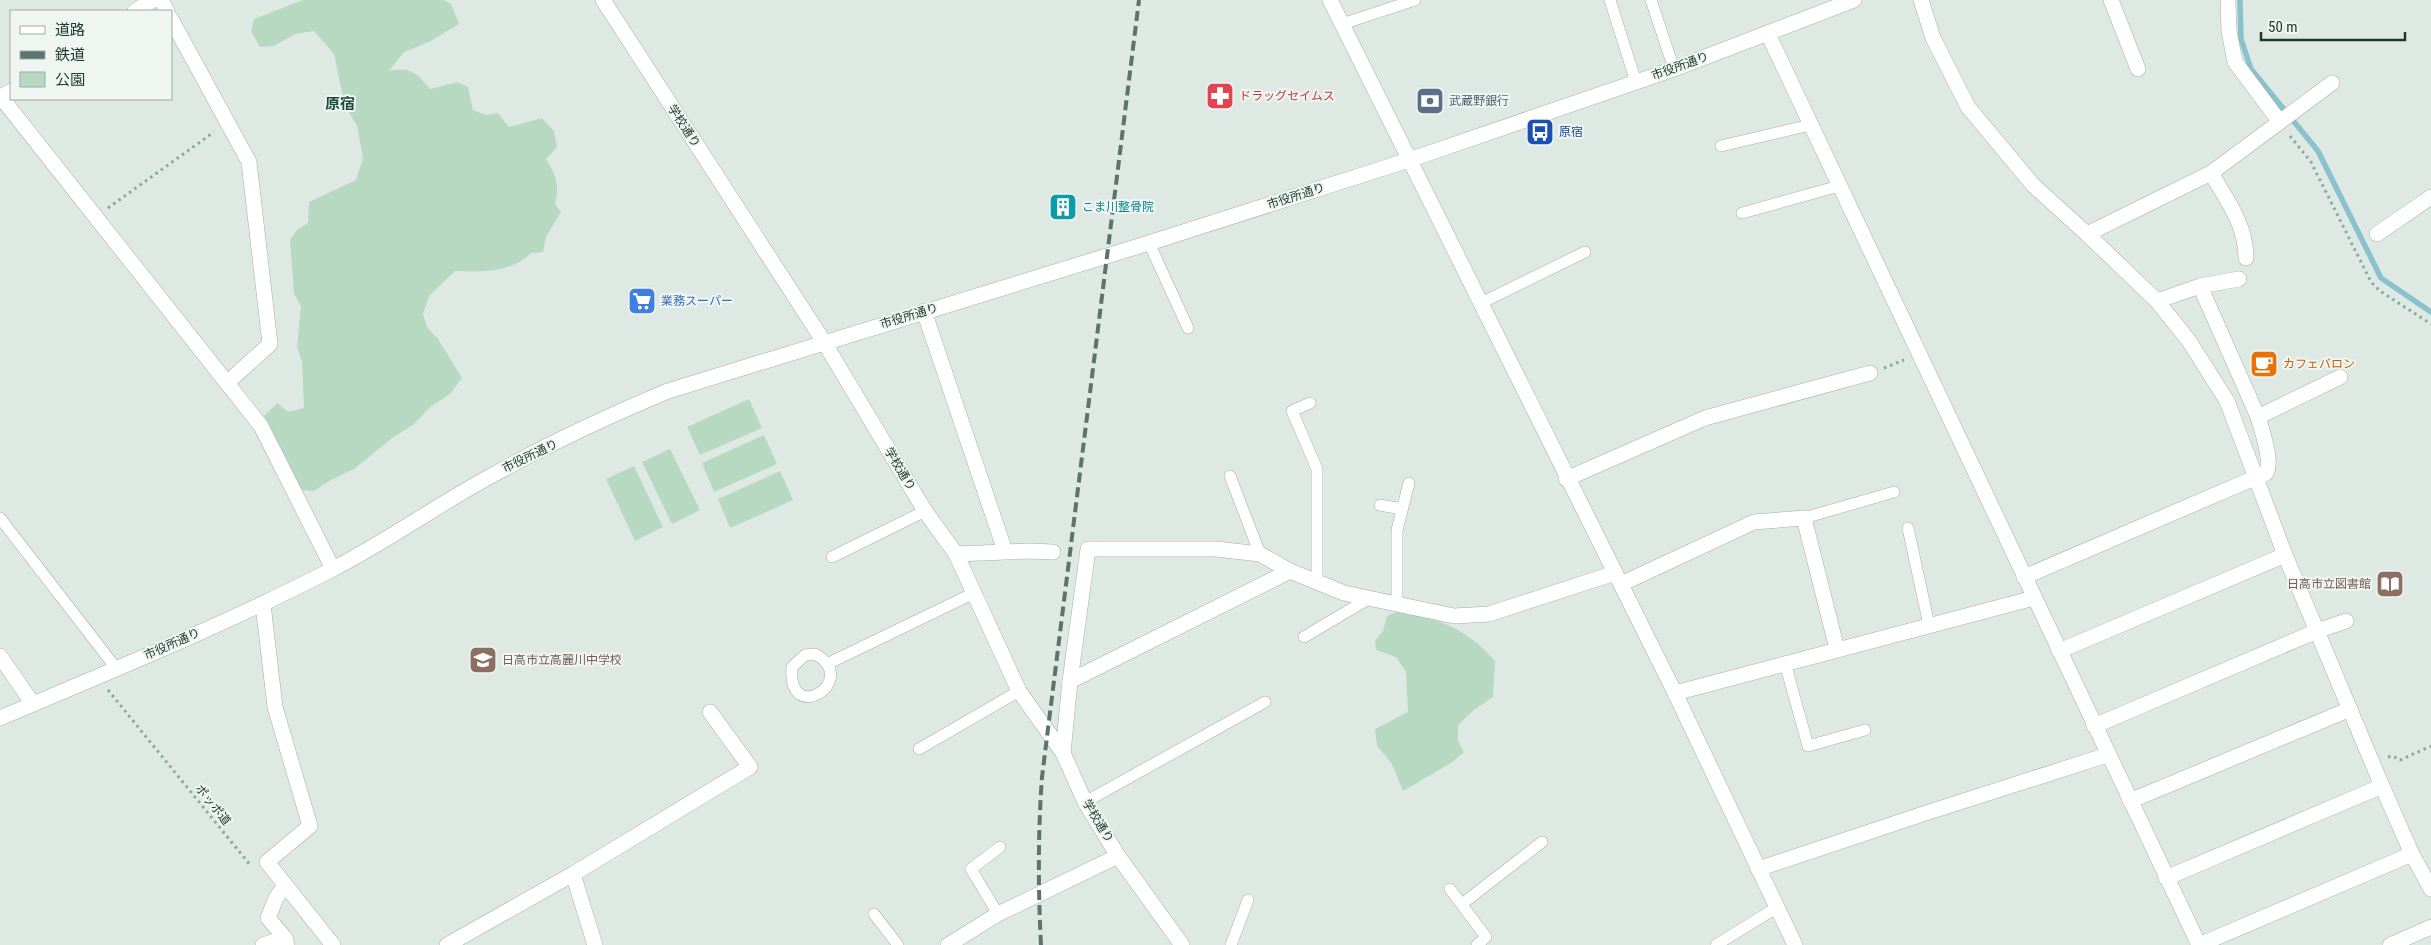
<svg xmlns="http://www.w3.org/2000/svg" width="2431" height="945" font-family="'Roboto Condensed','Noto Sans JP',sans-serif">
  <rect width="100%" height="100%" fill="#dfe9e4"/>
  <!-- green -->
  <g fill="#b8d9c1">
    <path d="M 303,0 L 444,0 L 451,4 L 459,24 L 429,42 L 404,52 L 389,71 C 409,66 418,73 430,89 L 457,82 L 468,87 L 473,110 L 486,115 L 498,113 L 509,127 L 542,118 L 554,131 L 557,147 L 546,159 C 556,177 560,183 555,204 L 561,212 L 546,237 L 543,252 L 531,253 C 512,273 481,272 455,271 L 429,296 L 423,314 L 427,327 L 438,339 L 462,378 L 450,394 L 430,407 L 414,424 L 391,439 L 354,469 L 331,480 L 314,491 L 302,490 L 264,416 L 277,403 L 288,412 L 304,408 L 302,362 L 297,347 L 301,306 L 294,294 L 290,240 L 297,230 L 308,223 L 309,202 L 356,180 L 363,158 L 357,126 L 345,106 L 334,54 L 314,31 L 295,34 L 274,46 L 260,47 L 251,31 L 254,19 Z"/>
    <polygon points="749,399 762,428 700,455 687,427"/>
    <polygon points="764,435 777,464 714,492 702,463"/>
    <polygon points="670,449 700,510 672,524 642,462"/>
    <polygon points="634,466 663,527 635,541 606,479"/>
    <polygon points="780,471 793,500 730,528 718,499"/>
    <path d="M 1397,612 C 1440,619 1465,627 1495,661 L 1493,697 L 1474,710 L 1458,725 L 1458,741 L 1464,752 L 1451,763 L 1403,791 L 1392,764 L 1377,746 L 1375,729 L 1408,712 L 1406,672 L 1396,657 L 1376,650 L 1375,641 L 1383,631 L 1387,616 Z"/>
  </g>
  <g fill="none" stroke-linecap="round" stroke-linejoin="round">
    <!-- stream -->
    <polyline stroke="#89c1cc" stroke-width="5.5" points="2240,0 2241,39 2251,69 2318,151 2381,278 2431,312"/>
    <defs>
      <g id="service">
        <polyline points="1610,0 1636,82"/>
        <polyline points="1651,0 1674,69"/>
        <polyline points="1342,24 1415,0"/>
        <polyline points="1721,146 1810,125"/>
        <polyline points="1742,213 1839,186"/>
        <polyline points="1149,243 1188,328"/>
        <polyline points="1481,303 1585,252"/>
        <polyline points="1310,403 1292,411 1317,469 1317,582"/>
        <polyline points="1230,476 1260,554"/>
        <polyline points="1380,505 1402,509"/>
        <polyline points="0,518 116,668"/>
        <polyline points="1804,518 1894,492"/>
        <polyline points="1908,528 1929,625"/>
        <polyline points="832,557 925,511"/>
        <polyline points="1397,604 1397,530 1409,483"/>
        <polyline points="1304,637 1368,599"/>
        <path d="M 815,654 C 862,680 787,728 792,667 L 805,655 Z"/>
        <polyline points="1785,663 1808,746 1865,730"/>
        <polyline points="827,664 974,593"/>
        <polyline points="919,749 1019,691"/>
        <polyline points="1085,802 1265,702"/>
        <polyline points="1450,889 1486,937 1477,945"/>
        <polyline points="1462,904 1542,842"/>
        <polyline points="874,914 898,945"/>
        <polyline points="998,914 971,869 1000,847"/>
        <polyline points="1231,945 1248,900"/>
        <polyline points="1716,945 1776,908"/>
      </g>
      <g id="minor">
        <polyline points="161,0 167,11"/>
        <polyline points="603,0 824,342 925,511 956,554 1019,691 1063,753 1085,802 1118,856 1182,945"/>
        <polyline points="1330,0 1675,693 1795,945"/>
        <polyline points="2111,0 2138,69"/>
        <polyline points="2228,0 2229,31 2235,62 2279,121"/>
        <polyline points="135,11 153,0"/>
        <polyline points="171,19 249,162 270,344 227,383"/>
        <polyline points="1768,34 2199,945"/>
        <polyline points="1,97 11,91"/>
        <path d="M 2211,173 C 2227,200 2246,225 2246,258"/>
        <polyline points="2087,234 2211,173 2332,83"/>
        <polyline points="2377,234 2431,197"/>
        <polyline points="2157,301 2200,286 2239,279"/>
        <polyline points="924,311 1005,551"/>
        <polyline points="2258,417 2340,377"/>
        <polyline points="1566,479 1705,418 1870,373"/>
        <polyline points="956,554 1029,551 1053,552"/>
        <path d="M 2024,577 L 2266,473 C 2273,461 2262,431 2258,417 L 2200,286"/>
        <polyline points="1621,584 1754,522 1804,518 1837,649"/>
        <polyline points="263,604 275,707 310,826 267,862 333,945"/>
        <polyline points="2059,651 2285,555"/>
        <polyline points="0,656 33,704"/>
        <polyline points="1070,681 1290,571"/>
        <polyline points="1675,693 2034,598"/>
        <polyline points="2094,726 2317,631 2346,621"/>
        <polyline points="1063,753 1070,681 1088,549 1216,549 1260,554 1290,571 1344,593 1454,616 1489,614 1615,573"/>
        <polyline points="2130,801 2350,709"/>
        <polyline points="1758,869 1929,812 2107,755"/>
        <polyline points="573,874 595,945"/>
        <polyline points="2166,878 2382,786"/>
        <polyline points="285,885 276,898 268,918 285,938 287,945"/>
        <polyline points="263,945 285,938"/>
        <polyline points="447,945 573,874 750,767 710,712"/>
        <polyline points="948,945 998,914 1118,856"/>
        <polyline points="2199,945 2412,854"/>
        <polyline points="2390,945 2431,927"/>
      </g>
      <g id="tertiary">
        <polyline points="1921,0 1933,38 1968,107 2033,185 2087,234 2157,301 2189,341 2227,401 2285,555 2382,786 2412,854 2431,889"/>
        <polyline points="0,96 261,426 333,569"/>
        <path d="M 0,718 C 111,671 224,625 331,570 C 386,542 437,505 491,476 C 548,444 608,416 668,391 L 1149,243 L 1409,160 L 1674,69 L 1854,0"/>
      </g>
    </defs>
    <!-- service casing -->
    <use href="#service" stroke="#a2b0ab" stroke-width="12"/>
    <!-- minor casing -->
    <use href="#minor" stroke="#a2b0ab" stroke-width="16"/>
    <!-- tertiary casing -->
    <use href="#tertiary" stroke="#a2b0ab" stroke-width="16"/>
    <!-- path -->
    <g stroke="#81ab9e" stroke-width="3" stroke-dasharray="2.5 4" stroke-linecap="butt">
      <polyline points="2290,136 2311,162 2371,282 2380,291 2431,324"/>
      <polyline points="108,208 214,132"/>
      <polyline points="1884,368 1904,360"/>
      <polyline points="108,690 251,866"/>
      <polyline points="2388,757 2393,756 2400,760 2431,746"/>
    </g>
    <!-- service -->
    <use href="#service" stroke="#fff" stroke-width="11"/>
    <!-- minor -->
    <use href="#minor" stroke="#fff" stroke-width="15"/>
    <!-- tertiary -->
    <use href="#tertiary" stroke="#fff" stroke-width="15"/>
    <!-- rail -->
    <path stroke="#5b746d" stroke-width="4" stroke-dasharray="10 5" stroke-linecap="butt" d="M 1041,945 C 1038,888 1038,833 1042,777 L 1139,0"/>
  </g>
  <!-- icons -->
  <defs>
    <symbol id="pharmacy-square" viewBox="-11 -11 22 22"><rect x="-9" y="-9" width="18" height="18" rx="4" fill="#e0444e" stroke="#eff6f2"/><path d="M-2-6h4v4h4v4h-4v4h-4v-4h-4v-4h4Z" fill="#fff"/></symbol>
    <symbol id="bank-square" viewBox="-11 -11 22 22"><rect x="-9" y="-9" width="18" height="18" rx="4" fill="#5c6f8a" stroke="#eff6f2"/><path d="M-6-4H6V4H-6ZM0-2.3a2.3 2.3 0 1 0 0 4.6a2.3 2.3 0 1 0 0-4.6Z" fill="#fff"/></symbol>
    <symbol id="bus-square" viewBox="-11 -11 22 22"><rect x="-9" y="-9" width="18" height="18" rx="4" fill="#1a4fb4" stroke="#eff6f2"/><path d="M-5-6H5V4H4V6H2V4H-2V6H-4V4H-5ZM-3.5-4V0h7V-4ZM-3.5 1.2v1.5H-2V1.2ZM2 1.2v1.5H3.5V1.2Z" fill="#fff"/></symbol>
    <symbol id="building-square" viewBox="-11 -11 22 22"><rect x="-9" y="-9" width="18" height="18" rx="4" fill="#0f9aa8" stroke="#eff6f2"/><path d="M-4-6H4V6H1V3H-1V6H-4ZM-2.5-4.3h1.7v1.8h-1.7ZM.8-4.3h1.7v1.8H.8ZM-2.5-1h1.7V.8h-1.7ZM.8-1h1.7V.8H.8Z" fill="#fff"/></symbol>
    <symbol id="supermarket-square" viewBox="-11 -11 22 22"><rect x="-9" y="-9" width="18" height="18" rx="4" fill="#3f7fe0" stroke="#eff6f2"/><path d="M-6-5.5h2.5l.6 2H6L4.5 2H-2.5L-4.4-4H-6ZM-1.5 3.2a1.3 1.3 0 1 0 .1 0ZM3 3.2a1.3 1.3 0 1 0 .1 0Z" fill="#fff"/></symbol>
    <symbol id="cafe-square" viewBox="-11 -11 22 22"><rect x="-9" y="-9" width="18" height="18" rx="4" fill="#e8710a" stroke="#eff6f2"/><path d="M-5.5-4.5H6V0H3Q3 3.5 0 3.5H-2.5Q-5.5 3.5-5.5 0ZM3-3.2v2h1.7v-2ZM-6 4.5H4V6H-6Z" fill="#fff"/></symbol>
    <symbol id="library-square" viewBox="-11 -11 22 22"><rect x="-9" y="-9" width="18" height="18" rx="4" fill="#8d6e63" stroke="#eff6f2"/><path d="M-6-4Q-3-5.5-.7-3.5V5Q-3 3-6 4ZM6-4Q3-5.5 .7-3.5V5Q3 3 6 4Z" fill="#fff"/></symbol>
    <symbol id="school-square" viewBox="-11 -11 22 22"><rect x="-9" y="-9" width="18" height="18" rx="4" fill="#8d6e63" stroke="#eff6f2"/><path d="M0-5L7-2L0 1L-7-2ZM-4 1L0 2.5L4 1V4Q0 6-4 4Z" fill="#fff"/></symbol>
  </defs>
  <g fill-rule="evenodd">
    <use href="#pharmacy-square" x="1204" y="80" width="32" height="32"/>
    <use href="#bank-square" x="1414" y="85" width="32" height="32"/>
    <use href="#bus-square" x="1524" y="116" width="32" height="32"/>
    <use href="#building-square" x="1047" y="191" width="32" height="32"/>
    <use href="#supermarket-square" x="626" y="285" width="32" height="32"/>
    <use href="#cafe-square" x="2248" y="348" width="32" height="32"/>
    <use href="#library-square" x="2374" y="568" width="32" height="32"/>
    <use href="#school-square" x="467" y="644" width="32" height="32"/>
  </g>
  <g text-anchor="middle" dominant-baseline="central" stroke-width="4" stroke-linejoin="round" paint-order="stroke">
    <!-- street labels -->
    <g font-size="12" fill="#213832" stroke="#eff6f2">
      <text transform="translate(1680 66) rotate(-20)">市役所通り</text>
      <text transform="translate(684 126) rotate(57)">学校通り</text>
      <text transform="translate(1296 196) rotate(-18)">市役所通り</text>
      <text transform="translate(909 316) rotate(-17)">市役所通り</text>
      <text transform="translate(530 456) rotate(-26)">市役所通り</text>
      <text transform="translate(900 469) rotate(59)">学校通り</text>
      <text transform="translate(172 644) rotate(-24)">市役所通り</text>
      <text transform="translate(213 805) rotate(51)">ポッポ道</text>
      <text transform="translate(1098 821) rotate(59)">学校通り</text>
    </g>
    <!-- health labels -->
    <g font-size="12" fill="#be3a42" stroke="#eff6f2" text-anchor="start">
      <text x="1239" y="96">ドラッグセイムス</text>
    </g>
    <!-- service labels -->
    <g font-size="12" fill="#4e5e75" stroke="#eff6f2" text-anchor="start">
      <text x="1449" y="101">武蔵野銀行</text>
    </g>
    <!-- transit labels -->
    <g font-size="12" fill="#164399" stroke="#eff6f2" text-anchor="start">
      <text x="1559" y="132">原宿</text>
    </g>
    <!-- culture labels -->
    <g font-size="12" fill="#0d838f" stroke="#eff6f2" text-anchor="start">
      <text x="1082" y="207">こま川整骨院</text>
    </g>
    <!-- shop labels -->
    <g font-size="12" fill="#366cbe" stroke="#eff6f2" text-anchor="start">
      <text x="661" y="301">業務スーパー</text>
    </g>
    <!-- food labels -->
    <g font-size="12" fill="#c56008" stroke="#eff6f2" text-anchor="start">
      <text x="2283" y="364">カフェバロン</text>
    </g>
    <!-- education labels -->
    <g font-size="12" fill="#785e54" stroke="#eff6f2" text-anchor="end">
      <text x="2371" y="584">日高市立図書館</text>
      <text x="502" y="660" text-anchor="start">日高市立高麗川中学校</text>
    </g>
    <!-- quarter labels -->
    <g font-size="15" font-weight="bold" fill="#1e493e" stroke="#eff6f2">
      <text x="340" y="104">原宿</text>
    </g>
  </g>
  <!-- legend -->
  <rect x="10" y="10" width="162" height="90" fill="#eff6f2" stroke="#9daaa5"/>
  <rect x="20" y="26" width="25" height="8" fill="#ffffff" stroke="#9daaa5"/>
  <text x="55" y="35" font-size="15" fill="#213832">道路</text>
  <rect x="20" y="51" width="25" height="8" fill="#5b746d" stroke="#9daaa5"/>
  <text x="55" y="60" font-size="15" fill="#213832">鉄道</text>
  <rect x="20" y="72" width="25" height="15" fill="#b8d9c1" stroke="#9daaa5"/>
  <text x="55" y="85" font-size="15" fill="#213832">公園</text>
  <!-- scale -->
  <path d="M2261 32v8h144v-8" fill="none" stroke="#213832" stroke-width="2.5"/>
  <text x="2268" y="32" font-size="15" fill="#213832" stroke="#eff6f2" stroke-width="4" paint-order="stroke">50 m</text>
</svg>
